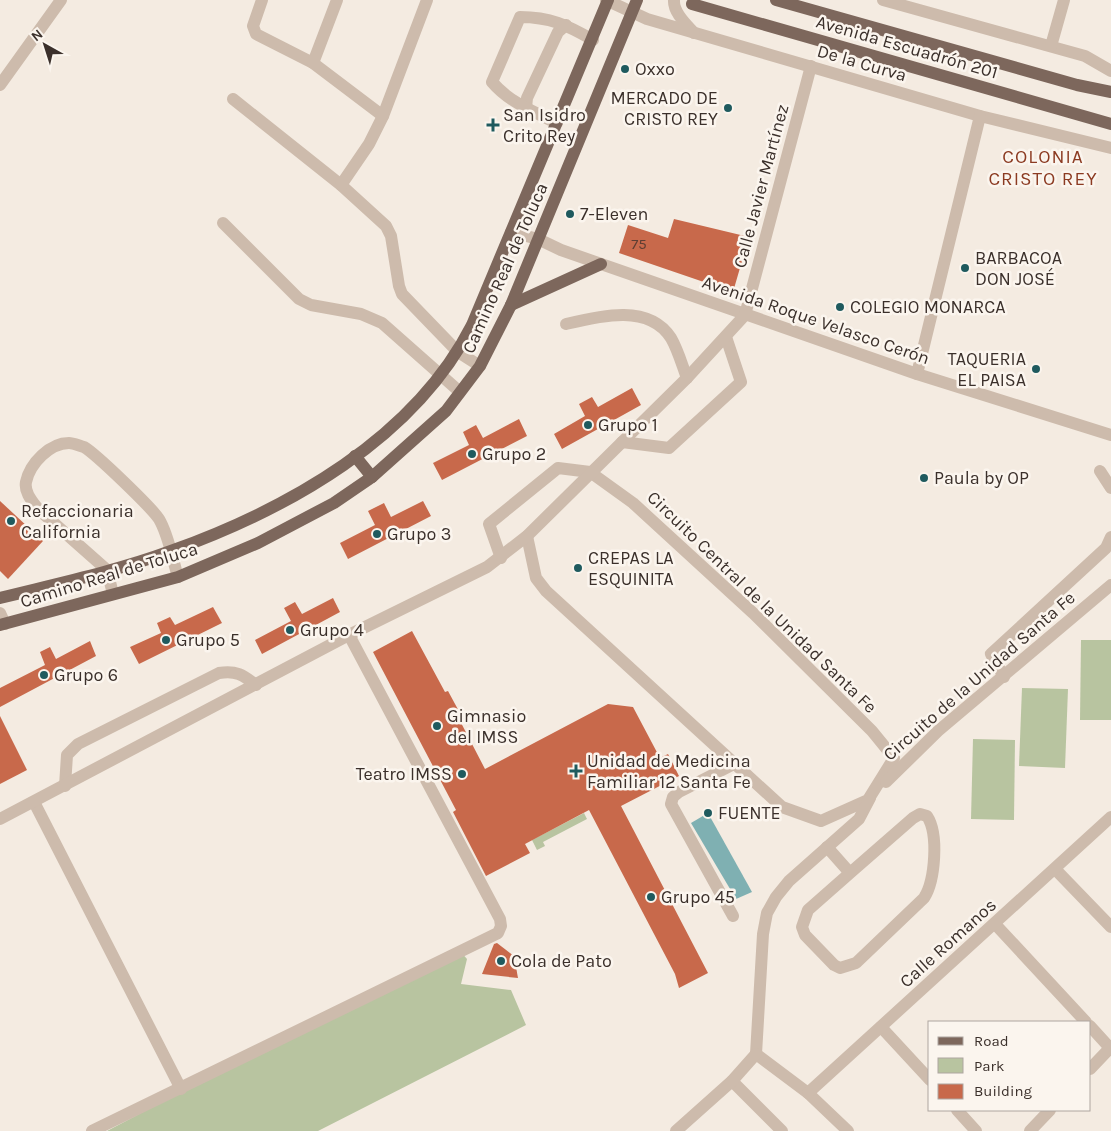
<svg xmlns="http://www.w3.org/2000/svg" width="1111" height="1131" font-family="Karla,sans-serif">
  <rect width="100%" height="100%" fill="#f4ebe1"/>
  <!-- green -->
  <g fill="#b8c4a0">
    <polygon points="1081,640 1111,640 1111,720 1080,720"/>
    <polygon points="1022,688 1068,689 1065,768 1019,766"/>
    <polygon points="973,739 1015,740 1014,820 971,819"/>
    <polygon points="584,813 587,819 543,842 545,846 537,850 532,840"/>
    <polygon points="460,951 467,959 461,984 511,990 526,1025 318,1131 107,1131 240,1061"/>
  </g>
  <!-- water -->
  <polygon fill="#7fb0b2" points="708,813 752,892 736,899 691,823"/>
  <!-- building -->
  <g fill="#c8694b">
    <polygon points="674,219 749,237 733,292 619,253 628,225 668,238"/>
    <polygon points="632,388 641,405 562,449 554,434 585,416 579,404 592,397 598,407"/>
    <polygon points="519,419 527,436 442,480 433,463 469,445 463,432 476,425 483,438"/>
    <polygon points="0,501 43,541 8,579 0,571"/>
    <polygon points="423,501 431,516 348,559 340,543 375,525 368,511 384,503 391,517"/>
    <polygon points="333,598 340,612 262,654 255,640 291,621 284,608 295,602 302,614"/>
    <polygon points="213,607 222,623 139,664 130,647 161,633 157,623 170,617 175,625"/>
    <polygon points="412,631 445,692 448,691 461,715 458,717 485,769 608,704 633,707 660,758 668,754 679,776 621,806 708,973 679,988 675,974 589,810 525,844 530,853 486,876 453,812 456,810 373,652"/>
    <polygon points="90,641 96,656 0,707 0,688 45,665 40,652 50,647 56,659"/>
    <polygon points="0,716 27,770 0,784"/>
    <polygon points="497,943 514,956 518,978 482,974 494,944"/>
  </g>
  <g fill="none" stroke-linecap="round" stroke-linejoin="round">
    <!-- minor -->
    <g stroke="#cdbbac" stroke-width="12">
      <polyline points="262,0 253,26 256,34 313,63"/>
      <polyline points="337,0 313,63 383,116"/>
      <polyline points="606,0 647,19 980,116 1111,148"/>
      <path d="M 674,0 C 673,12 686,24 694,33"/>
      <polyline points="883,0 1085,56 1111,71"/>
      <polyline points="1051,46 1064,0"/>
      <polyline points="0,85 61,0"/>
      <polyline points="233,99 341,185 386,226 391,236 399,286 402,294 458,352 480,366"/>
      <polyline points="526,108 527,98 558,32 566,25"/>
      <path d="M 557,123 C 534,112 509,102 492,82 L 520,17 C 550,17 567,25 593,40"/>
      <polyline points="341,185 369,144 383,116 427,0"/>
      <polyline points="223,223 299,299 311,305 361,314 382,323 460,392"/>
      <polyline points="511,232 538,239 561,250 917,374 1111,435"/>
      <path d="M 566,324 C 599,316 649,303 671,338 C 678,350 682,365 687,378"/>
      <polyline points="917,374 980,116"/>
      <polyline points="622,442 669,448 741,382 726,337"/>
      <polyline points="1100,471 1111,488"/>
      <polyline points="501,558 489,524 558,468 590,472 633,503 753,613 872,731 894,758 868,800 821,821 782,807 546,591 536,578 527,536"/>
      <path d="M 113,594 L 107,570 L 38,509 C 32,501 24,492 26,482 C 30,463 50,443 69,443 C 73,443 80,446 84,447 C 96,454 151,507 159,519 C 169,536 172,558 178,577"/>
      <polyline points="0,613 5,624"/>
      <polyline points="1004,677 991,654 1106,548 1111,537"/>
      <polyline points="886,782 938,731 1111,585"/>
      <path d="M 65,786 L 67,755 L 78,744 L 219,673 C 236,670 243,675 256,685"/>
      <polyline points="34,802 181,1089"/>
      <polyline points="0,819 349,635 487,567 527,536 687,378 745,315 811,66"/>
      <path d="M 827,847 L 850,873 L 808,910 L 802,927 L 805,935 L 834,965 L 840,968 L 856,963 L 924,898 C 935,881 939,834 927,816 L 920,814 L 913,818 L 850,873"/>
      <polyline points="1055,869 1111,927"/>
      <polyline points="733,916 671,804 673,797 679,792 734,764"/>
      <polyline points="995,924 1086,1022"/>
      <polyline points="1090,1026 1110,1048"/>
      <polyline points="881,1027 930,1080"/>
      <polyline points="756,1054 763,934 767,913 776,897 789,881 859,819 870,798"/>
      <polyline points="756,1054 808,1093 848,1131"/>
      <polyline points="1090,1069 1111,1047"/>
      <polyline points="732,1081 782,1131"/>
      <polyline points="808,1093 1111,817"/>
      <polyline points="957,1110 976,1131"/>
      <polyline points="92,1131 498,933 501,926 500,919 349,635"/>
      <polyline points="676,1131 732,1081 756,1054"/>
      <polyline points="1030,1131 1050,1110"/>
    </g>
    <!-- major -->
    <g stroke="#7d675c" stroke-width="12">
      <polyline points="776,0 1077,85 1111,92"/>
      <polyline points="692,4 1111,124"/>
      <polyline points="511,305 601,264"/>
      <polyline points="355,456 372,477"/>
      <path d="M 0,598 C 56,584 117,571 171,551 C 288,509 414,439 472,325 L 608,0"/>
      <polyline points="0,625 178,577 258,543 334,503 372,477 446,411 480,366 511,305 637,0"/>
    </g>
  </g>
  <!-- markers -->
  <g fill="#1f5a5e" stroke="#fbf5ee" stroke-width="2">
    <circle cx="625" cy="69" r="5"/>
    <circle cx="728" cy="108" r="5"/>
    <path d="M490.5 117.5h5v5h5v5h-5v5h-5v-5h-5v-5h5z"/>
    <circle cx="570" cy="214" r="5"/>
    <circle cx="965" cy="268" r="5"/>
    <circle cx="840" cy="307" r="5"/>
    <circle cx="1036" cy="369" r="5"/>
    <circle cx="588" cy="425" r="5"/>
    <circle cx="472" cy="454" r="5"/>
    <circle cx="924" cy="478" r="5"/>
    <circle cx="11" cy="521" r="5"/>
    <circle cx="377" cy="534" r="5"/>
    <circle cx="578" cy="568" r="5"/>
    <circle cx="290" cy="630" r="5"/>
    <circle cx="166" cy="640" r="5"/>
    <circle cx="44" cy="675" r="5"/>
    <circle cx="437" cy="726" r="5"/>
    <path d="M573.5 763.5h5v5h5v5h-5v5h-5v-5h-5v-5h5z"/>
    <circle cx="462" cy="774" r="5"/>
    <circle cx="708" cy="813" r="5"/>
    <circle cx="651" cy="897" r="5"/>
    <circle cx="501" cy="961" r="5"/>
  </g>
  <g text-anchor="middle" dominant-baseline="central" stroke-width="5" stroke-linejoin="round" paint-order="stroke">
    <!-- number labels -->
    <g font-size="15" fill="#5e3e33">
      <text x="639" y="244">75</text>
    </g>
    <!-- street labels -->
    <g font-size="18" fill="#3b302b" stroke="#fbf5ee">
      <text transform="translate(907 47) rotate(16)">Avenida Escuadrón 201</text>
      <text transform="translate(862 63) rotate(16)">De la Curva</text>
      <text transform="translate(761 186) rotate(-75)">Calle Javier Martínez</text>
      <text transform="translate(505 268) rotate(-66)">Camino Real de Toluca</text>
      <text transform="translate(816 320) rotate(19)">Avenida Roque Velasco Cerón</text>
      <text transform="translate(109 575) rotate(-17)">Camino Real de Toluca</text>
      <text transform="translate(762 602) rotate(44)">Circuito Central de la Unidad Santa Fe</text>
      <text transform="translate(979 676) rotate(-41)">Circuito de la Unidad Santa Fe</text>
      <text transform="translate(948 943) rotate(-42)">Calle Romanos</text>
    </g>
    <!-- poi labels -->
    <g font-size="18" fill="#3b302b" stroke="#fbf5ee" text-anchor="start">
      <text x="635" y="69">Oxxo</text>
      <text x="718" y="98" text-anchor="end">MERCADO DE<tspan x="718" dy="21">CRISTO REY</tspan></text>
      <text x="503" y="115">San Isidro<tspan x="503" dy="21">Crito Rey</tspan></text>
      <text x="580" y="214">7-Eleven</text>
      <text x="975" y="258">BARBACOA<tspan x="975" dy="21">DON JOSÉ</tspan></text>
      <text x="850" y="307">COLEGIO MONARCA</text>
      <text x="1026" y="359" text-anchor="end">TAQUERIA<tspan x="1026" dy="21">EL PAISA</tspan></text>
      <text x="598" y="425">Grupo 1</text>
      <text x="482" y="454">Grupo 2</text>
      <text x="934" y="478">Paula by OP</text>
      <text x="21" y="511">Refaccionaria<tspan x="21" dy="21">California</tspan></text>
      <text x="387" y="534">Grupo 3</text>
      <text x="588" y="558">CREPAS LA<tspan x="588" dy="21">ESQUINITA</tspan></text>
      <text x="300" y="630">Grupo 4</text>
      <text x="176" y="640">Grupo 5</text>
      <text x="54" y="675">Grupo 6</text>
      <text x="447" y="716">Gimnasio<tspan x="447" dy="21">del IMSS</tspan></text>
      <text x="587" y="761">Unidad de Medicina<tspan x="587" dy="21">Familiar 12 Santa Fe</tspan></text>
      <text x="452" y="774" text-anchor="end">Teatro IMSS</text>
      <text x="718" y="813">FUENTE</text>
      <text x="661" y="897">Grupo 45</text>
      <text x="511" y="961">Cola de Pato</text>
    </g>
    <!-- neighbourhood labels -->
    <g font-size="19" letter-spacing="1" fill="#8c3b22" stroke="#fbf5ee">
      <text x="1043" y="157">COLONIA<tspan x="1043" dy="22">CRISTO REY</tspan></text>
    </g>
  </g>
  <!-- legend -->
  <rect x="928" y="1021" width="162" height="90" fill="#fbf5ee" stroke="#aea6a0"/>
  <rect x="938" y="1037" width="25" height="8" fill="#7d675c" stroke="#aea6a0"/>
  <text x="974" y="1046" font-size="15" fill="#3b302b">Road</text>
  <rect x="938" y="1058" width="25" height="15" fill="#b8c4a0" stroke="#aea6a0"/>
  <text x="974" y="1071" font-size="15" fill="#3b302b">Park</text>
  <rect x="938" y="1084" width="25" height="15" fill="#c8694b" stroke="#aea6a0"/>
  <text x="974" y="1096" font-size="15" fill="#3b302b">Building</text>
  <!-- north arrow -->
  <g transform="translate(45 45) rotate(321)" stroke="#fbf5ee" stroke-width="4" paint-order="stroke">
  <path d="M0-4L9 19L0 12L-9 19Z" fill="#3b302b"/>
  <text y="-8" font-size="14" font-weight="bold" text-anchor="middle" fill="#3b302b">N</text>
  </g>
</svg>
